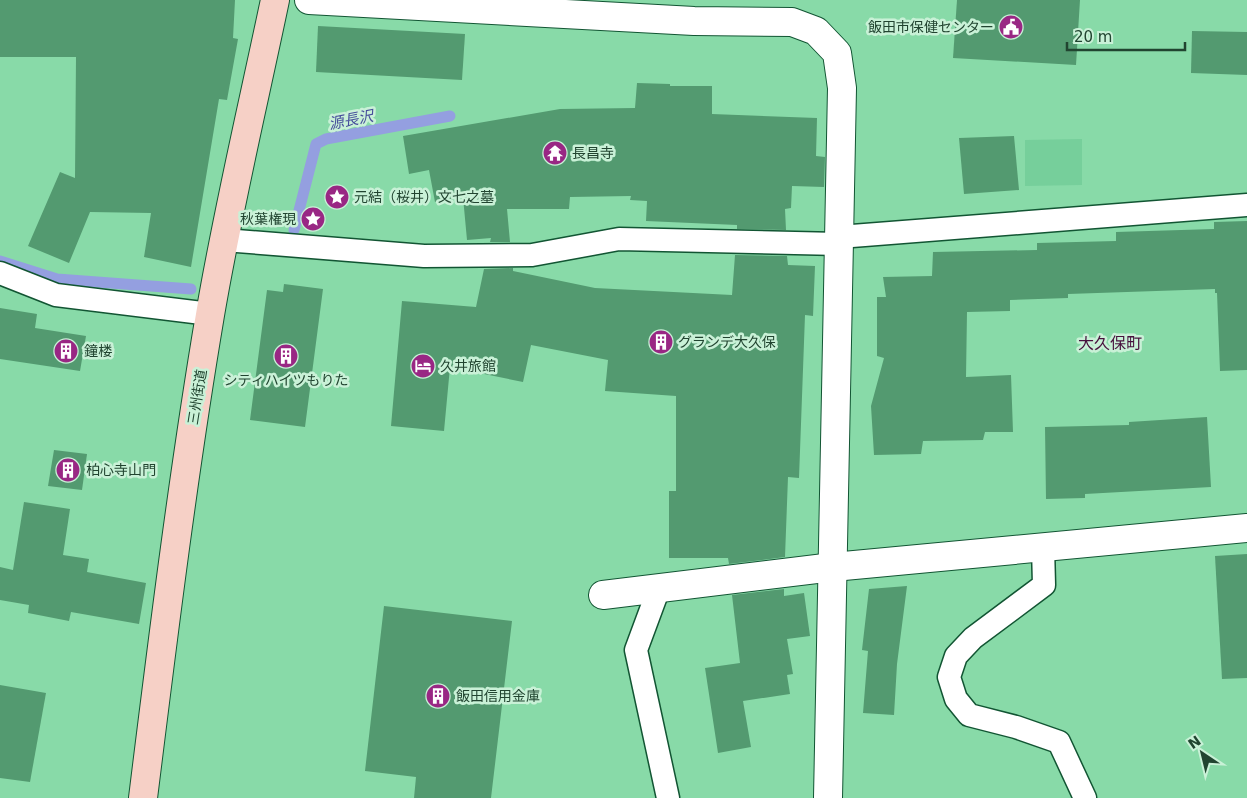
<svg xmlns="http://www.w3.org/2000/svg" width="1247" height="798" font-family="'DejaVu Sans','Noto Sans JP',sans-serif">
  <rect width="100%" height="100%" fill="#88daa8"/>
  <!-- built -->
  <polygon fill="#76cf9b" points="1082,139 1082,185 1025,186 1025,140"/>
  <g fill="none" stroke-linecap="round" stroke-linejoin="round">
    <!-- stream -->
    <g stroke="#949fe0" stroke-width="11">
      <polyline points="294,230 316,144 326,139 450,116"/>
      <polyline points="0,261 57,279 191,289"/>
    </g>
  </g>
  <!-- building -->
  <g fill="#539a70">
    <polygon points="0,0 235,0 233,38 238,39 227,100 219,99 191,267 144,257 151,213 90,212 69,263 28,246 60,172 75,178 76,57 0,57"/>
    <polygon points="957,0 1080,0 1076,65 953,58"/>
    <polygon points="318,26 465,34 462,80 316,72"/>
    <polygon points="1192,31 1247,32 1247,75 1191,73"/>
    <polygon points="637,83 670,84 670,86 712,86 712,114 817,118 816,156 825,157 824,187 792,186 791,208 785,209 786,230 737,229 737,225 646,221 647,201 630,200 631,196 570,197 569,209 507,209 510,242 490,242 491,238 467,240 463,197 435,202 429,170 409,174 403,136 560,109 635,108"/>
    <polygon points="1014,136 1019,190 964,194 959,138"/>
    <polygon points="1247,221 1247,370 1220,371 1217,293 1215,293 1215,289 1068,294 1068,298 1010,300 1010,311 967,312 966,377 1011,375 1013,432 985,432 983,440 923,441 921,454 874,455 871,406 884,358 877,356 877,297 886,297 883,277 932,276 933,252 1037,250 1037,243 1116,241 1116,232 1214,229 1214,222"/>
    <polygon points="735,255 787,256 788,265 815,266 813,316 805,315 799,478 788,477 785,557 729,564 728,558 669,558 669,491 676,491 676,396 605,391 608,360 531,345 523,382 450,367 444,431 391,426 402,301 476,307 484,269 513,268 513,271 595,288 732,295"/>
    <polygon points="284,284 323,289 305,427 250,420 267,290 283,292"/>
    <polygon points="0,308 37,314 35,328 86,336 80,371 0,359"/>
    <polygon points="1207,417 1211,487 1085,494 1085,498 1046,499 1045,427 1129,425 1129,422"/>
    <polygon points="54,450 87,454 82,490 48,486"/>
    <polygon points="24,502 70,509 63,555 89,559 87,572 146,583 139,624 71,612 69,621 28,613 29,605 0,600 0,567 13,570"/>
    <polygon points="1247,554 1247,678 1222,679 1215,556"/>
    <polygon points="907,586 897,664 894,715 863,713 868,651 862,650 869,589"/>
    <polygon points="784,589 784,596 804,593 810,636 787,639 793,674 787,675 790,694 743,701 751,747 718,753 705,668 740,663 732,595"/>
    <polygon points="384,606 512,621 491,798 414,798 416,777 365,771"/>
    <polygon points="0,685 46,693 30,782 0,778"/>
  </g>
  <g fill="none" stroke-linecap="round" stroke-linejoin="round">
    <defs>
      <g id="lane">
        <polyline points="839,237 1247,205"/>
        <polyline points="224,240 424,256 532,255 619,239 839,244"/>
        <polyline points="0,273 56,295 210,314"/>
        <polyline points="1043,547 1044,585 973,638 956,656 949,677 956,699 969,715 1016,727 1059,742 1085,798"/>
        <polyline points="659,588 636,650 668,798"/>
      </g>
      <g id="street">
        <polyline points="309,0 694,21 792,22 816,31 837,53 842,88 828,798"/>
        <polyline points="603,595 833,567 1247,528"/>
      </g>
      <path id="secondary" d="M 143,798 C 163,637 183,475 210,315 C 228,209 253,105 275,0"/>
    </defs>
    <!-- lane casing -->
    <use href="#lane" stroke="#125533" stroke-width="25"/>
    <!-- street casing -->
    <use href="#street" stroke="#125533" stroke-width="30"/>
    <!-- secondary casing -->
    <use href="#secondary" stroke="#125533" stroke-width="30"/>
    <!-- lane -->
    <use href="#lane" stroke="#fff" stroke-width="22"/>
    <!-- street -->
    <use href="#street" stroke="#fff" stroke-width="28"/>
    <!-- secondary -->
    <use href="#secondary" stroke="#f6d0c6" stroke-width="28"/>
  </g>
  <!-- icons -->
  <defs>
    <symbol id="civic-disc" viewBox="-11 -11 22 22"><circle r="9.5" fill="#992784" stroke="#c9f1d7"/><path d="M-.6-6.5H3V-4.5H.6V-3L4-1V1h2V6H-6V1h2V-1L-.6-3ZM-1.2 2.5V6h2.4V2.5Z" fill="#fff"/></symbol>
    <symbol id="temple-disc" viewBox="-11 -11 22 22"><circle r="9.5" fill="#992784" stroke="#c9f1d7"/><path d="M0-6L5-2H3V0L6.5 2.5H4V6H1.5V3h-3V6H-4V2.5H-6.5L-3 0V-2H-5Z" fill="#fff"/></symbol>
    <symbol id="sight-disc" viewBox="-11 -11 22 22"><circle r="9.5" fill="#992784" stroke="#c9f1d7"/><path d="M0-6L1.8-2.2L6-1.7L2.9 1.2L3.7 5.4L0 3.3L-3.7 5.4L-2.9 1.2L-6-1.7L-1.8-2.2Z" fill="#fff"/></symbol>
    <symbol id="building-disc" viewBox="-11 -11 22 22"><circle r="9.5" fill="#992784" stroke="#c9f1d7"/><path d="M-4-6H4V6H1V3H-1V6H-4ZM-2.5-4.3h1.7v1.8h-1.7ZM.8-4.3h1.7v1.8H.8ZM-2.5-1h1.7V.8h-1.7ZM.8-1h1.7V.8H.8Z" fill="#fff"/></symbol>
    <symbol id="hotel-disc" viewBox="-11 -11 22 22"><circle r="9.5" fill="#992784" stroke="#c9f1d7"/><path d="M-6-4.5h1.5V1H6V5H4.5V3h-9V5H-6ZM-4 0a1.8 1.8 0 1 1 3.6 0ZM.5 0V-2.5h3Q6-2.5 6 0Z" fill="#fff"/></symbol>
  </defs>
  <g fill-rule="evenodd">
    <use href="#civic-disc" x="997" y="13" width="28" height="28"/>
    <use href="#temple-disc" x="541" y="139" width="28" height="28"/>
    <use href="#sight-disc" x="323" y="183" width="28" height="28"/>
    <use href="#sight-disc" x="299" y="205" width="28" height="28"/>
    <use href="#building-disc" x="647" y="328" width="28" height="28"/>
    <use href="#building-disc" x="52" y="337" width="28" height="28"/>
    <use href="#building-disc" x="272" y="342" width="28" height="28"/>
    <use href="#hotel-disc" x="409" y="352" width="28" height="28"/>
    <use href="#building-disc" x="54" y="456" width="28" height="28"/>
    <use href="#building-disc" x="424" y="682" width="28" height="28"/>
  </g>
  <g text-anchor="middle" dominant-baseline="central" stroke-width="5" stroke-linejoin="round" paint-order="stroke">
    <!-- poi labels -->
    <g font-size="14" fill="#214430" stroke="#c9f1d7" text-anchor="start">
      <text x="994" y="27" text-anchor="end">飯田市保健センター</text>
      <text x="572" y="153">長昌寺</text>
      <text x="354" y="197">元結（桜井）文七之墓</text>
      <text x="296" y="219" text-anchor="end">秋葉権現</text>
      <text x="678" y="342">グランデ大久保</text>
      <text x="84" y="351">鐘楼</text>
      <text x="440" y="366">久井旅館</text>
      <text x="286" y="380" text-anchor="middle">シティハイツもりた</text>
      <text x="86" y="470">柏心寺山門</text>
      <text x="456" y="696">飯田信用金庫</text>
    </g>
    <!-- street labels -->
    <g font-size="14" fill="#214430" stroke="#c9f1d7">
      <text transform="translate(197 397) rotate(-81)">三州街道</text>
    </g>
    <!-- water labels -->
    <g font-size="15" font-style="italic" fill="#464d9b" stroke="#c9f1d7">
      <text transform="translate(351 120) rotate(-11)">源長沢</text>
    </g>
    <!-- quarter labels -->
    <g font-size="16" fill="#47113d" stroke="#c9f1d7">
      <text x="1110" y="343">大久保町</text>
    </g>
  </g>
  <!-- north arrow -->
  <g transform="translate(1202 753) rotate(325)" stroke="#c9f1d7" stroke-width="4" paint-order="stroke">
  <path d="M0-4L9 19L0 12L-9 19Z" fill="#214430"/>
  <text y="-8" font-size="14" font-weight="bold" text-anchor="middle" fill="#214430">N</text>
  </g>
  <!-- scale -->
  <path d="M1067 42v8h118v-8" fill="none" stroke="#214430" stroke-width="2.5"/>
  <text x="1074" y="42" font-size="15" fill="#214430" stroke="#c9f1d7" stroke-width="4" paint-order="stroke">20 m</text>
</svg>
